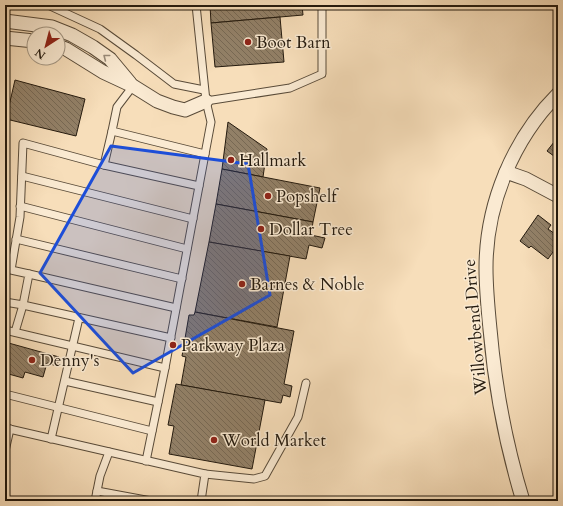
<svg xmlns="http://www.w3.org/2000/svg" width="563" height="506" font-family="Cardo,serif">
  <defs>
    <pattern id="building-back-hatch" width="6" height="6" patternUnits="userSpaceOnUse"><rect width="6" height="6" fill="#928067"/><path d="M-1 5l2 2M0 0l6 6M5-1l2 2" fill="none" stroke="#776853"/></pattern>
  </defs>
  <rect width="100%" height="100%" fill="#f7deba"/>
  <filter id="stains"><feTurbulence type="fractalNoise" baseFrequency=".005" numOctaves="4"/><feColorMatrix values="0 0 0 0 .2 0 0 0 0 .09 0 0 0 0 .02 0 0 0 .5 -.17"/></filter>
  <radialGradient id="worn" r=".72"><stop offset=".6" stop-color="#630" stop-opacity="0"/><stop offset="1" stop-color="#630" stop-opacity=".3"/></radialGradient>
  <!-- building -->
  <g fill="url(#building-back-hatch)" stroke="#241a0e">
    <polygon points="210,5 302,5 303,15 211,23"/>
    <polygon points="280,17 284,62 215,67 211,23"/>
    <polygon points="15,80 85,99 76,136 6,119"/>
    <polygon points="228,122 267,149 263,177 222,169"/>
    <polygon points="558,137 558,159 547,151"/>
    <polygon points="222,169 320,188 313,222 216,204"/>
    <polygon points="216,204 313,222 311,235 325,238 322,248 309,245 306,259 209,242"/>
    <polygon points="538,215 551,225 548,229 558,236 558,245 548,259 531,246 529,248 520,241"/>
    <polygon points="209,242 290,256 277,327 195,312"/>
    <polygon points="195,312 294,331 284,384 292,386 290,397 283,395 281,403 181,385 186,357 182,356 189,315 194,315"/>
    <polygon points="5,342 59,357 57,366 47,363 43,377 25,372 23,378 5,373"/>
    <polygon points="176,384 265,400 252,469 169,454 174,426 168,425"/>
  </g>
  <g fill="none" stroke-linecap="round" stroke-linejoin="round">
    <defs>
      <g id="lane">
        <polyline points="48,5 100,29 136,55 174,84 204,90"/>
        <polyline points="133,86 117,107 112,131 205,154"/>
        <polyline points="206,101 290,88 322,74 322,5"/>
        <polyline points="104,165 199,186"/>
        <polyline points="22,176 193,219"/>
        <polyline points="20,206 187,249"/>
        <polyline points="16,239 182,279"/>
        <polyline points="29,274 176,308"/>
        <polyline points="5,302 23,305 29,274 11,270 20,217 23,143 104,165 112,131"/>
        <polyline points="5,330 165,368"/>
        <polyline points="15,332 23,305 171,338"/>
        <polyline points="65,381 158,402"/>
        <polyline points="5,394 152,431"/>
        <polyline points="5,428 205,474 201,501"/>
        <polyline points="51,439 79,318"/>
        <polyline points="5,451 10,429"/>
        <polyline points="146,461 165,368 211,122 206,101 196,5"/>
        <polyline points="205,474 254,479 265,476 298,417 306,383"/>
        <polyline points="97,491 151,501"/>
        <polyline points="95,501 100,476 109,452"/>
      </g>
      <g id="street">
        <polyline points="5,21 52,27 72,35 93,47 110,59 130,83"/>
        <polyline points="5,38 34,41"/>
        <polyline points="58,46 66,49 103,72 133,86 157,101 173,107 185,110 206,101"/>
        <polyline points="506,172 526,179 558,196"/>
        <path d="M 523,501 C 506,445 495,387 490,329 C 488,309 486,288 486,268 C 486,204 513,139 558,94"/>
      </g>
    </defs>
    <!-- lane casing -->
    <use href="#lane" stroke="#594b39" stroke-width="9"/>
    <!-- street casing -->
    <use href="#street" stroke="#594b39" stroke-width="15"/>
    <!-- lane -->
    <use href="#lane" stroke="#faead2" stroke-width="7"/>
    <!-- street -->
    <use href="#street" stroke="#faead2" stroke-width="13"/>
  </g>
  <!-- one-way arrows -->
  <defs><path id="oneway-chevron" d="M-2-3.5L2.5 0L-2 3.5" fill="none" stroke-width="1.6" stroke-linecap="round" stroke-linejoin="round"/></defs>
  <use stroke="#9a8c7a" href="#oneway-chevron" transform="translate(106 57) rotate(-142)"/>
  <!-- marked area -->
  <path fill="#1d4ed8" fill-opacity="0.2" stroke="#1d4ed8" stroke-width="3" stroke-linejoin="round" d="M 111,146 L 248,164 L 270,295 L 133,373 L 40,273 Z"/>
  <!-- markers -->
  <g fill="#8f2418" stroke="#faead2" stroke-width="1.5">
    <circle cx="248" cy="42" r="4"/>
    <circle cx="231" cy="160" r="4"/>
    <circle cx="268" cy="196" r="4"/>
    <circle cx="261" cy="229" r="4"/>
    <circle cx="242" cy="284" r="4"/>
    <circle cx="173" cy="345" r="4"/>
    <circle cx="32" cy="360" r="4"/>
    <circle cx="214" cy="440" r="4"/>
  </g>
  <g text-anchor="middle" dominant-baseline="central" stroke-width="3" stroke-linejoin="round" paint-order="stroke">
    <!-- poi labels -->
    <g font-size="17" fill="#241a0e" stroke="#faead2" text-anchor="start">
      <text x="256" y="42">Boot Barn</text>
      <text x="239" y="160">Hallmark</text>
      <text x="276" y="196">Popshelf</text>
      <text x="269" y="229">Dollar Tree</text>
      <text x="250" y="284">Barnes &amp; Noble</text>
      <text x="181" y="345">Parkway Plaza</text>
      <text x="40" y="360">Denny's</text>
      <text x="222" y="440">World Market</text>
    </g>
    <!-- street labels -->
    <g font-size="17" fill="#241a0e" stroke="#faead2">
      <text transform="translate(475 327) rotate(-95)">Willowbend Drive</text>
    </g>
  </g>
  <!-- margin -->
  <rect width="563" height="506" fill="none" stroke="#f7deba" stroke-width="20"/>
  <rect x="6" y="6" width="551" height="494" fill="none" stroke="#241a0e" stroke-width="2"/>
  <rect x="10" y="10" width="543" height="486" fill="none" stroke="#241a0e"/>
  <!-- north arrow -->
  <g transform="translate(46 46) rotate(216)"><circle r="19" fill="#faead2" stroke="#a49784"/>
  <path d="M0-3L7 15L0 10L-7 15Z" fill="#8f2418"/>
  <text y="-6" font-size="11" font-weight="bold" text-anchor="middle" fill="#241a0e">N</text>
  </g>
  <rect width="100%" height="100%" filter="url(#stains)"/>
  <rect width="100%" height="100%" fill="url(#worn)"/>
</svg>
